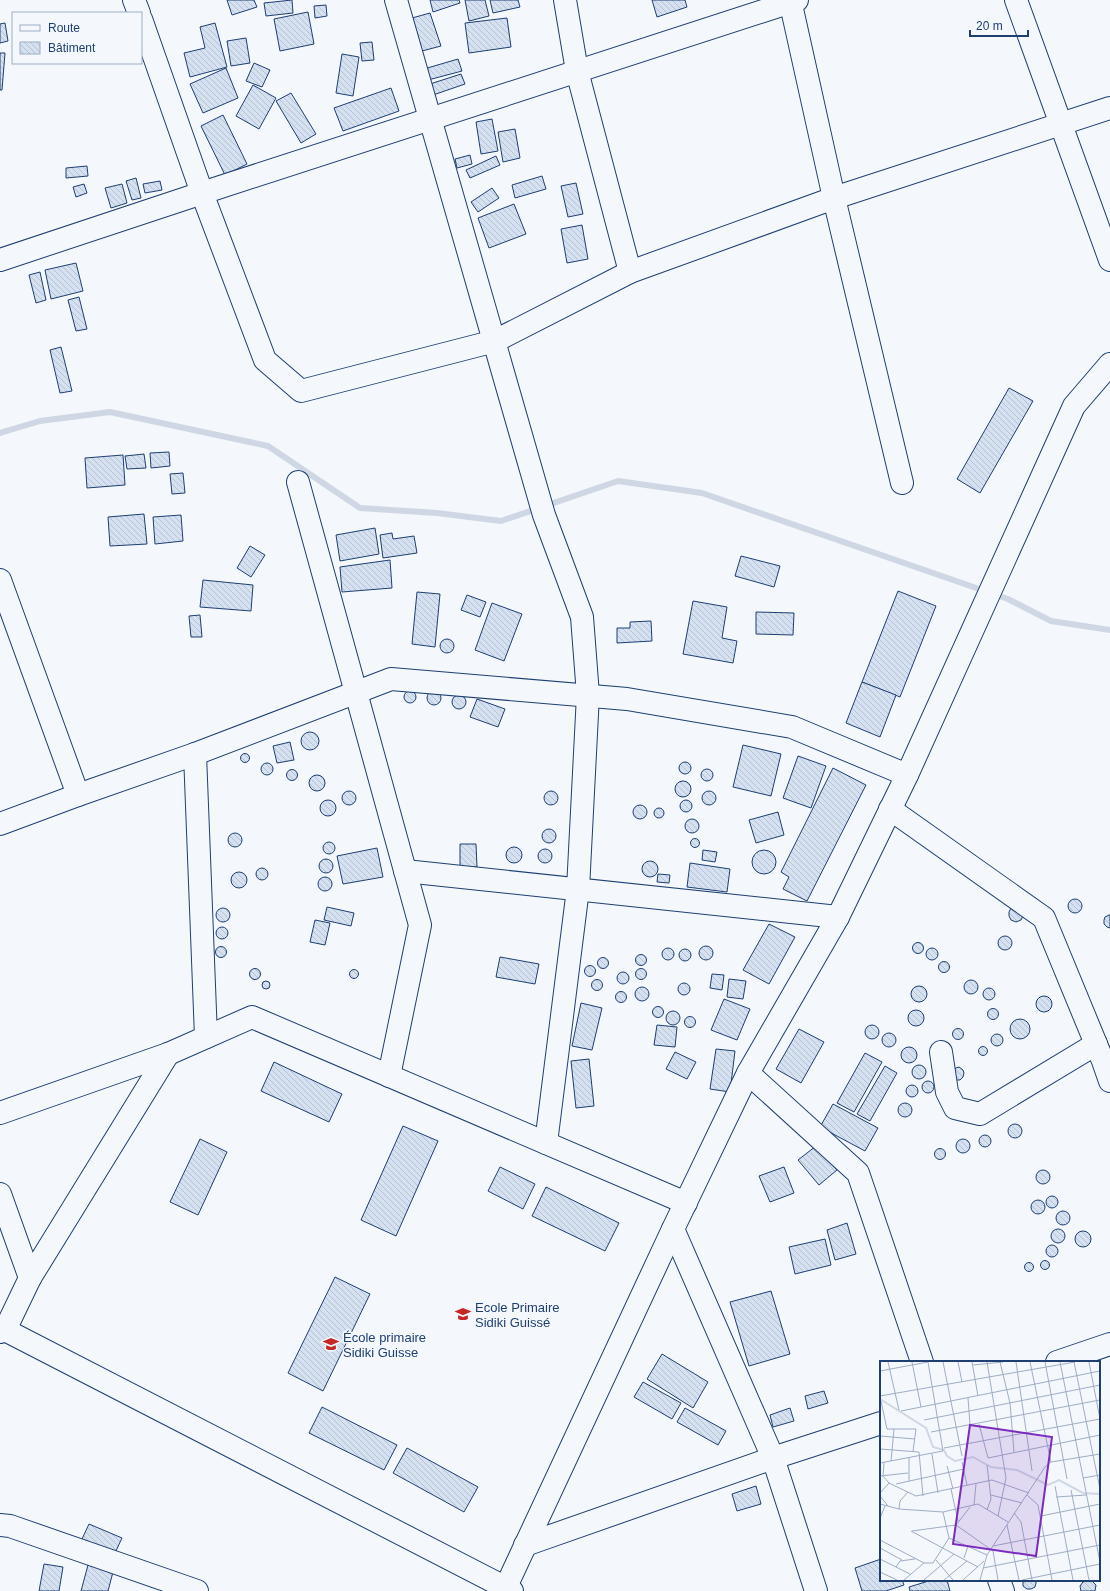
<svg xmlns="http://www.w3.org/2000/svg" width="1110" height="1591" font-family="Arial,sans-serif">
  <defs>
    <pattern id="building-back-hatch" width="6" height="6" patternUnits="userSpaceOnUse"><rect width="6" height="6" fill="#d5e0f0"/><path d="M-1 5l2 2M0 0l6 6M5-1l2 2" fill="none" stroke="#b6c1d1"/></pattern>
  </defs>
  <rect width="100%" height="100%" fill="#f4f7fb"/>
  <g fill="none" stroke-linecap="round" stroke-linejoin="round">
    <!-- stream -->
    <polyline stroke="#cfd7e4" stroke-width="6" points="0,433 40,421 110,412 268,446 360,508 437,513 501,521 618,481 702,493 1008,599 1051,621 1110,630"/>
  </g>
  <!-- building -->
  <g fill="url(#building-back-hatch)" stroke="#1d3f73">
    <polygon points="227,0 254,0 257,7 232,15"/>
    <polygon points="292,0 293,13 266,16 264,3"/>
    <polygon points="430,0 459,0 460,3 433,12"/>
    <polygon points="465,0 485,0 489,16 469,21"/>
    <polygon points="490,0 518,0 520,7 493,13"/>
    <polygon points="652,0 685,0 687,7 657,17"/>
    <polygon points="326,5 327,16 315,18 314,6"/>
    <polygon points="308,12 314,44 280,51 274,19"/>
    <polygon points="430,13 441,46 422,51 412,18"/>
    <polygon points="507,18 511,47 469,53 465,23"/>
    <polygon points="5,23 8,41 0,43 0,24"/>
    <polygon points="215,23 227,67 190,77 184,53 205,48 200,27"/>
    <polygon points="246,38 250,63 231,66 227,41"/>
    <polygon points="372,42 374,60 362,61 360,43"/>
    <polygon points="0,53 5,53 2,90 0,90"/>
    <polygon points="342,54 359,57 353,96 336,93"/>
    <polygon points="458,59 462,71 428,80 424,69"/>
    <polygon points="254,63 270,70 262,87 246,81"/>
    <polygon points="226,68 238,98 203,113 190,84"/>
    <polygon points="461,74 465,84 433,95 430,84"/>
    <polygon points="253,85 276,98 259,129 236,116"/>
    <polygon points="391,88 399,111 343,131 334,108"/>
    <polygon points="291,93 316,134 301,143 276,101"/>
    <polygon points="223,115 247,164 225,175 201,126"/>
    <polygon points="492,119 498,151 481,154 476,122"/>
    <polygon points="515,129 520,158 503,162 498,132"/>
    <polygon points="470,155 472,164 457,168 455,159"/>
    <polygon points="496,156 500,165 470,178 466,170"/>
    <polygon points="87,166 88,176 66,178 66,168"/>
    <polygon points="542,176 546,189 515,198 512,185"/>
    <polygon points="136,178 141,198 132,200 126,181"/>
    <polygon points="160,181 162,190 145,193 143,184"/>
    <polygon points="576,183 583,214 568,217 561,186"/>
    <polygon points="84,184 87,193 76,197 73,187"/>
    <polygon points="122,184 127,203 111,208 105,188"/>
    <polygon points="492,188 499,198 478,212 471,202"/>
    <polygon points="514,204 526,234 489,248 478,218"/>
    <polygon points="582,225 588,259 567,263 561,229"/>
    <polygon points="76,263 83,291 51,299 45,270"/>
    <polygon points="40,272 46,300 36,303 29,275"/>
    <polygon points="79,297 87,329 76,331 68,300"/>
    <polygon points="61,347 72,391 60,393 50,350"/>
    <polygon points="1009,388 1033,401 980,493 957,479"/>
    <polygon points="169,452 170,466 151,468 150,453"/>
    <polygon points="144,454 146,468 127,469 125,456"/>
    <polygon points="123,455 125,485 87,488 85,458"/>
    <polygon points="183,473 185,493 172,494 170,474"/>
    <polygon points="144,514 147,544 110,546 108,517"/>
    <polygon points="181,515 183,541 155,544 153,517"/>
    <polygon points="375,528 379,554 340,561 336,535"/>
    <polygon points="392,533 393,539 414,536 417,553 383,558 380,535"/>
    <polygon points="250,546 265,555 251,577 237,568"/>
    <polygon points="741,556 780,566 774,587 735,576"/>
    <polygon points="390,560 392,588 342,592 340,567"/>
    <polygon points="203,580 253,585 251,611 200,607"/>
    <polygon points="898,591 936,606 900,697 862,682"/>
    <polygon points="417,592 440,594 435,647 412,644"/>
    <polygon points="467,595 486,602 480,617 461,610"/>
    <polygon points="693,601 727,607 722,638 737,641 733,663 683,654"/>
    <polygon points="492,603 522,614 504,661 475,650"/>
    <polygon points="756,612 794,613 793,635 756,634"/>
    <polygon points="200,615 202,637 191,637 189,616"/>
    <polygon points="651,621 652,641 617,643 617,628 630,628 630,622"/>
    <circle cx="447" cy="646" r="7"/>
    <polygon points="862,682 896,695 880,737 846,723"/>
    <circle cx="410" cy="697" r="6"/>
    <circle cx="434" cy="698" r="7"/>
    <circle cx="459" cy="702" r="7"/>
    <polygon points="477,699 505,709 498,727 470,717"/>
    <circle cx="310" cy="741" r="9"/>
    <polygon points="290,742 294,760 277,763 273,746"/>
    <polygon points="743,745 781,754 771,796 733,787"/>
    <circle cx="245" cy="758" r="4.5"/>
    <polygon points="798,756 826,766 811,808 783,798"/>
    <circle cx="685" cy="768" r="6"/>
    <circle cx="267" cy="769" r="6"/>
    <polygon points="833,768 866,785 807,901 783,889 789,877 781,872"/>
    <circle cx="707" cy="775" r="6"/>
    <circle cx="292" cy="775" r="5.5"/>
    <circle cx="317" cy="783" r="8"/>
    <circle cx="683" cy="789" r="8"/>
    <circle cx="551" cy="798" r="7"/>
    <circle cx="709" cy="798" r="7"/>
    <circle cx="349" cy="798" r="7"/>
    <circle cx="686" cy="806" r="6"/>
    <circle cx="328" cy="808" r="8"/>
    <circle cx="640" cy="812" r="7"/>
    <circle cx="659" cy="813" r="5"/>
    <polygon points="778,812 784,835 756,843 749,820"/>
    <circle cx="692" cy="826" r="7"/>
    <circle cx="549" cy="836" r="7"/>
    <circle cx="235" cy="840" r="7"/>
    <circle cx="695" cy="843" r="4.5"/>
    <circle cx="329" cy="848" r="6"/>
    <polygon points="460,844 476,844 477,867 460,867"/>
    <circle cx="514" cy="855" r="8"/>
    <polygon points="377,848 383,877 343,884 337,856"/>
    <circle cx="545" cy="856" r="7"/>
    <circle cx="764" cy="862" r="12"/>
    <polygon points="703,850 717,852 715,862 702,860"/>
    <circle cx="326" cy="866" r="7"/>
    <circle cx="650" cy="869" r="8"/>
    <polygon points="690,863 730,869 727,892 687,887"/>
    <circle cx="262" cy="874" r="6"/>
    <circle cx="239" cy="880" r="8"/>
    <polygon points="658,874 670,875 669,883 657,882"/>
    <circle cx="325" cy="884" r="7"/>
    <circle cx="1075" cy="906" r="7"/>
    <polygon points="327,907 354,913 351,926 324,920"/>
    <circle cx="223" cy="915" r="7"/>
    <polygon points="1011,908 1023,916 1021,920 1016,922 1011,920 1009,916 1009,912"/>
    <polygon points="1109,915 1110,915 1110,928 1107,927 1104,924 1104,920 1105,917"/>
    <polygon points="315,920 330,923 325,945 310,942"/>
    <polygon points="769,924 795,937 769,984 743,970"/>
    <circle cx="222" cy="933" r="6"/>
    <circle cx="1005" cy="943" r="7"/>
    <circle cx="918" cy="948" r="5.5"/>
    <circle cx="706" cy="953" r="7"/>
    <circle cx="221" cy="952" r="5.5"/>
    <circle cx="668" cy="954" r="6"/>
    <circle cx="932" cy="954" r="6"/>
    <circle cx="685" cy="955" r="6"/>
    <circle cx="641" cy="960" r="5.5"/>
    <polygon points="500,957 539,964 535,984 496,977"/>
    <circle cx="603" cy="963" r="5.5"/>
    <circle cx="944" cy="967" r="5.5"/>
    <circle cx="590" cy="971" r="5.5"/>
    <circle cx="255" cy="974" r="5.5"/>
    <circle cx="641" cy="974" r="5.5"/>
    <circle cx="354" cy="974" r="4.5"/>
    <circle cx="623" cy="978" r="6"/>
    <polygon points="712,974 724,975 722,990 710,988"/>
    <polygon points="729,979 746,981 743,999 727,997"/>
    <circle cx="597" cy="985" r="5.5"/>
    <circle cx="971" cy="987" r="7"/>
    <circle cx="266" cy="985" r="4"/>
    <circle cx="684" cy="989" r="6"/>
    <circle cx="919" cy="994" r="8"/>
    <circle cx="642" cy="994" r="7"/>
    <circle cx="989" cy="994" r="6"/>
    <circle cx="621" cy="997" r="5.5"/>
    <circle cx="1044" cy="1004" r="8"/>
    <polygon points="724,999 750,1009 737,1040 711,1030"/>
    <polygon points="581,1003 602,1008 592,1050 572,1046"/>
    <circle cx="658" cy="1012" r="5.5"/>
    <circle cx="993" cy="1014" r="5.5"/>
    <circle cx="916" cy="1018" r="8"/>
    <circle cx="673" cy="1018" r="7"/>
    <circle cx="690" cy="1022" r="5.5"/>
    <circle cx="1020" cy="1029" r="10"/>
    <circle cx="872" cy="1032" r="7"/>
    <polygon points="657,1025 677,1027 675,1047 654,1045"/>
    <circle cx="958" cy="1034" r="5.5"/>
    <polygon points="799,1029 824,1042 801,1083 776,1069"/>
    <circle cx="889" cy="1040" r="7"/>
    <circle cx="997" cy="1040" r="6"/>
    <circle cx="983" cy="1051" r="4.5"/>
    <circle cx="909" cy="1055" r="8"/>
    <polygon points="716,1049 735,1051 730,1092 710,1089"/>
    <polygon points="675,1052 696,1062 687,1079 666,1069"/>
    <polygon points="865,1053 882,1062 854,1112 837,1103"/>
    <polygon points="589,1059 594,1106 576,1108 571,1061"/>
    <polygon points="274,1062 342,1094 329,1122 261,1091"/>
    <circle cx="919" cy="1072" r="7"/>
    <polygon points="885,1066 897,1073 870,1121 857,1114"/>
    <polygon points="959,1067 963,1070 964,1073 963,1077 960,1080 956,1080 952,1070 956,1068"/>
    <circle cx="928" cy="1087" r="6"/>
    <circle cx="912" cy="1091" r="6"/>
    <circle cx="905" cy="1110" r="7"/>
    <polygon points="833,1104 878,1128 865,1151 820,1127"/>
    <circle cx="1015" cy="1131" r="7"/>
    <polygon points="403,1126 438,1141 396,1236 361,1220"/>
    <circle cx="985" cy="1141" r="6"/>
    <circle cx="963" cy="1146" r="7"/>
    <polygon points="200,1139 227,1152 198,1215 170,1202"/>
    <polygon points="816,1146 837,1170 819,1185 798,1160"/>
    <circle cx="940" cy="1154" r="5.5"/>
    <polygon points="500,1167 535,1184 523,1209 488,1191"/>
    <polygon points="784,1167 794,1193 770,1202 759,1176"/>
    <circle cx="1043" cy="1177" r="7"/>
    <polygon points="546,1187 619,1223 605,1251 532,1216"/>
    <circle cx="1052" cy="1202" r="6"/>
    <circle cx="1038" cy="1207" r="7"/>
    <circle cx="1063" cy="1218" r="7"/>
    <polygon points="847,1223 856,1254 835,1260 827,1230"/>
    <circle cx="1058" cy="1236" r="7"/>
    <circle cx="1083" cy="1239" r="8"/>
    <polygon points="825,1239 831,1265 795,1274 789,1247"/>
    <circle cx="1052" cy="1251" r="6"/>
    <circle cx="1045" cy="1265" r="4.5"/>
    <circle cx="1029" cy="1267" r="4.5"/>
    <polygon points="335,1277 370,1294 323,1391 288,1373"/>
    <polygon points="771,1291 790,1354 749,1366 730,1302"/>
    <polygon points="662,1354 708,1382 693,1408 647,1379"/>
    <polygon points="643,1382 681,1403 672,1419 634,1397"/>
    <polygon points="824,1391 828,1403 808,1409 805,1396"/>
    <polygon points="322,1407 397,1445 384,1470 309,1433"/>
    <polygon points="685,1408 726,1431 718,1445 677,1422"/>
    <polygon points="790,1408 794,1421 773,1427 770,1415"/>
    <polygon points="407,1448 478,1487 464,1512 393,1473"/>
    <polygon points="756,1486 761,1504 737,1511 732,1494"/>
    <polygon points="89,1524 122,1538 115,1553 82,1539"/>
    <polygon points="881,1559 881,1580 902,1580 904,1585 886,1591 862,1591 855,1568"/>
    <polygon points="44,1564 63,1567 59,1591 39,1591"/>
    <polygon points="88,1565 113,1572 108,1591 81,1591"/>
    <polygon points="932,1580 947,1580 950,1591 910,1591 909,1587"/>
    <polygon points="1023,1580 1036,1580 1036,1583 1035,1587 1031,1589 1027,1589 1023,1586"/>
    <polygon points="1087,1580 1092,1581 1096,1585 1095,1591 1081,1591 1080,1586 1083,1582"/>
  </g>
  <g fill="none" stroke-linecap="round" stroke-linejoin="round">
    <defs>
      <g id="minor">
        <polyline points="134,0 139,13"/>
        <polyline points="396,0 544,515 582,617 588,695 578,889 546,1143"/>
        <polyline points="565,0 577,71 630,272"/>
        <polyline points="790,0 834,198 902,483"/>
        <polyline points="1016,0 1110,260"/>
        <polyline points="141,19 202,193 265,360 301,391 495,341 630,272 834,198 1110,108"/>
        <polyline points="0,260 202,193 797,0"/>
        <polyline points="298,482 420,925 389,1076"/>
        <polyline points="0,580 78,795"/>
        <polyline points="195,754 206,1037"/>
        <polyline points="890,809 1044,918 1103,1061 1110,1081"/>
        <polyline points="0,824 78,795 195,754 391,679 627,699 792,727 907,775"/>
        <polyline points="405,871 838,917"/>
        <polyline points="941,1052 947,1092 955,1108 980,1114 1096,1044"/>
        <polyline points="748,1073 858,1173 922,1362"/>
        <polyline points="0,1113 168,1054 252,1017 686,1203"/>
        <polyline points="0,1194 30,1278"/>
        <polyline points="673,1229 773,1458 816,1591"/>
        <polyline points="5,1330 512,1591"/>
        <polyline points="0,1332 5,1330 30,1278 168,1054"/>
        <polyline points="1057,1362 1110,1344"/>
        <polyline points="0,1525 10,1526 197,1591"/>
        <polyline points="525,1545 773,1458 881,1423"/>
        <polyline points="999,1580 1003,1591"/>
        <polyline points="504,1591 673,1229 748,1073 838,917 907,775 1074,406 1110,364"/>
      </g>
    </defs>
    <!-- minor casing -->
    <use href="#minor" stroke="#1d3f73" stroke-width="24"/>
    <!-- minor -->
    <use href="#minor" stroke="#f4f7fb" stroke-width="22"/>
  </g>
  <!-- icons -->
  <defs>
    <symbol id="school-bare" viewBox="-9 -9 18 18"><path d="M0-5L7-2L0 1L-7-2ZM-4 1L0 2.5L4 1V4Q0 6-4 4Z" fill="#c62828" stroke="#f4f7fb" stroke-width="2.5" paint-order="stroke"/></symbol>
  </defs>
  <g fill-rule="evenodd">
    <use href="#school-bare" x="452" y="1303" width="22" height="22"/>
    <use href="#school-bare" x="320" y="1333" width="22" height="22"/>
  </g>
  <g text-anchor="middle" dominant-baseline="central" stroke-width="3" stroke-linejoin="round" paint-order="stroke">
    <!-- poi labels -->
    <g font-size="13" fill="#1d3f73" stroke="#f4f7fb" text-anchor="start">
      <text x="475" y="1307">Ecole Primaire<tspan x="475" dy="15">Sidiki Guissé</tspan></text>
      <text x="343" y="1337">École primaire<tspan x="343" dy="15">Sidiki Guisse</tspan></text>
    </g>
  </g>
  <!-- overview -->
  <g transform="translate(880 1361)">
    <rect width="220" height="220" fill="#f4f7fb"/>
    <path fill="none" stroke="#cfd7e4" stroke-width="2" d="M 0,38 L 46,67 L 53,86 L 64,89 L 67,95 L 75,100 L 93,96 L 111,106 L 137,109 L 168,124 L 179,119 L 203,132 L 220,133"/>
    <path fill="none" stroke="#9eadc5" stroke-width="1" d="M 8,1 L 19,49M 32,1 L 41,46M 63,1 L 82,95M 78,1 L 82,21M 92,1 L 98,35M 107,1 L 126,117 L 118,155M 120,1 L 130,42 L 134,91M 136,1 L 152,110M 150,1 L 171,101M 165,1 L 187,118M 180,1 L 220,201M 194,1 L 220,128M 209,1 L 220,58M 93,4 L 123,1M 0,10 L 48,1M 0,35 L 195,1M 88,37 L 90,64M 1,40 L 7,68 L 36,68 L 33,90M 21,50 L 220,10M 44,59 L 220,24M 99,63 L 108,97 L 220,74M 51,71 L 220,39M 0,75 L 35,78M 64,87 L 220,58M 0,88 L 39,91 L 43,135M 52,93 L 58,132M 11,100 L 14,68M 82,101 L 87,124M 0,102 L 63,90 L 48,1M 4,102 L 3,115 L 9,122 L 36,135 L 112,119 L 149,132M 107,104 L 111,138 L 107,149M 67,105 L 73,128M 0,115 L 28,112M 203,117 L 220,114M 29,120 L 29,97M 16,123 L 84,108M 175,125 L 193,219M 71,128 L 78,160M 191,129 L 209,219M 0,132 L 9,122M 111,134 L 142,142M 147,134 L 158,144 L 172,219M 0,135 L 8,145M 176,136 L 206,134M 0,143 L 19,148 L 63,151 L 98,143 L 128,161M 94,144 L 96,123M 19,148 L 20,140 L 28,131M 134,152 L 141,161 L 152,219M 161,155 L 220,143M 0,157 L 5,145M 76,164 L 113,190 L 118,219M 127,164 L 139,219M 31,170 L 98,206M 32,170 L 76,164 L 90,146M 69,177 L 107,194M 0,179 L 44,202 L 53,202 L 69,177 L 63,151M 113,185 L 220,164M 0,187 L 22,199M 84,197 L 88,185M 0,198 L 30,213M 56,199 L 73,219M 16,206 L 20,200 L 35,198M 103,207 L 220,184M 0,211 L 17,219M 24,219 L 44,202M 44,219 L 74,193M 64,219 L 87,200M 83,219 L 104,200M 100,219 L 107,194 L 165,106 L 171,101 L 220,93M 142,219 L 220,203"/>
    <path fill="#7b2cbf" fill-opacity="0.15" stroke="#7b2cbf" stroke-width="2" d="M 90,64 L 172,76 L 156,195 L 73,183 Z"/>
    <rect width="220" height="220" fill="none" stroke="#1d3f73" stroke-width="2"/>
  </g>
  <!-- legend -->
  <rect x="12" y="12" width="130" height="52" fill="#f4f7fb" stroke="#9eadc5"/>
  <rect x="20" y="25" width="20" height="6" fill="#f4f7fb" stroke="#9eadc5"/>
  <text x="48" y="32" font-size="12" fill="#1d3f73">Route</text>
  <rect x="20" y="42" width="20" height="12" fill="url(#building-back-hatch)" stroke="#9eadc5"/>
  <text x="48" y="52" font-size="12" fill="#1d3f73">Bâtiment</text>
  <!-- scale -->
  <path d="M970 30v6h58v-6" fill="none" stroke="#1d3f73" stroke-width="2"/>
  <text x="976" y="30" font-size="12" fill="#1d3f73" stroke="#f4f7fb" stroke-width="3" paint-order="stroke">20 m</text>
</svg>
